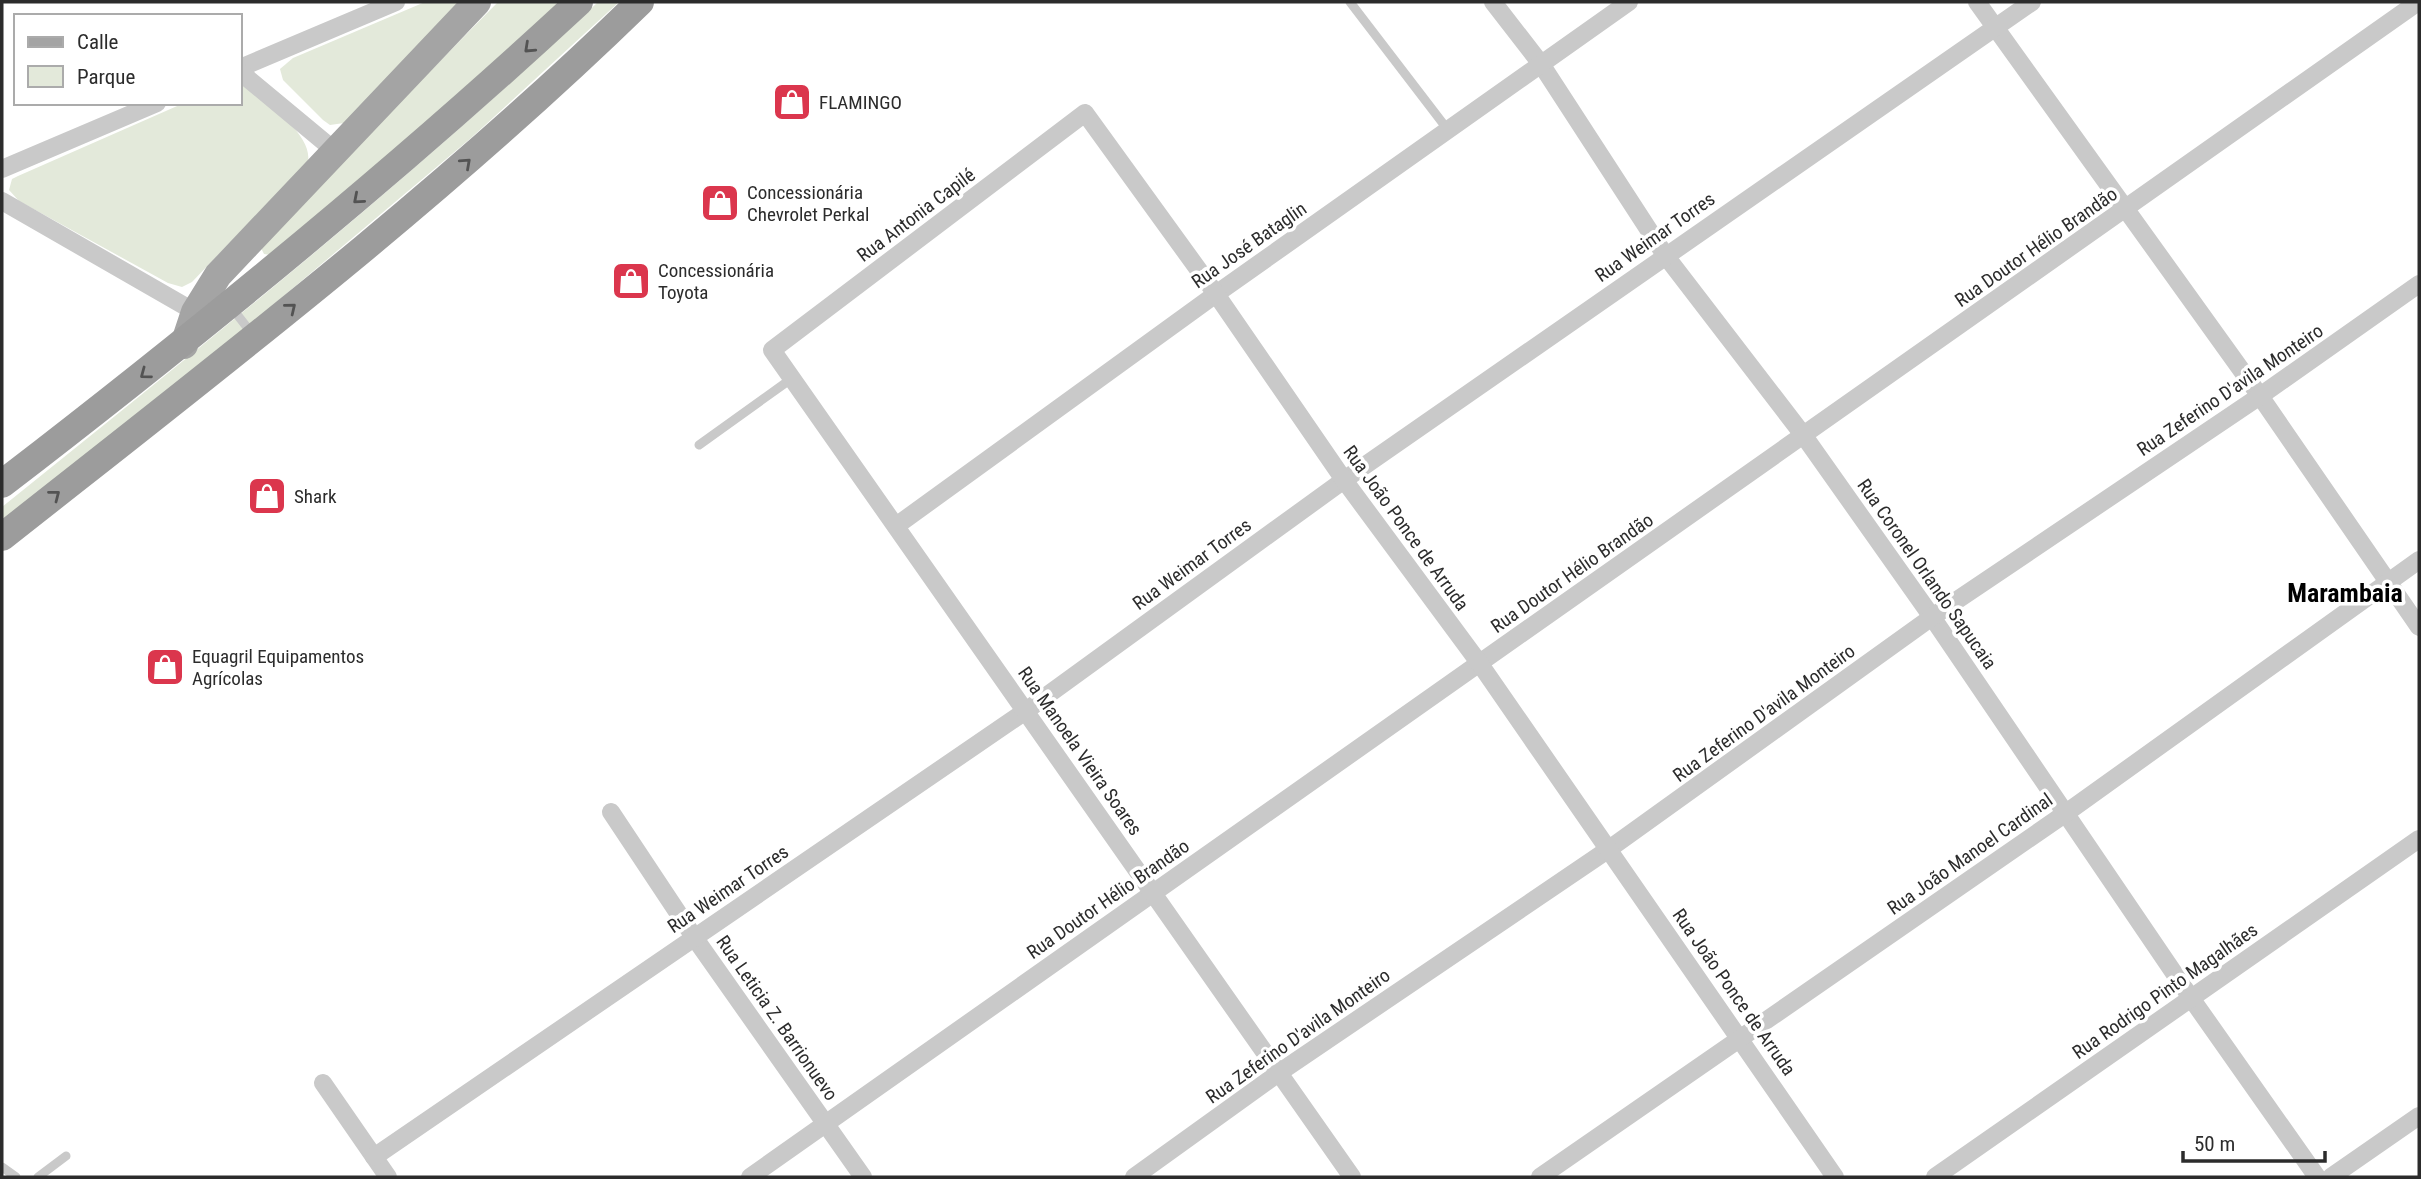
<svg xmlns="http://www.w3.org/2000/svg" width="2421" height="1179" font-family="'Roboto Condensed',sans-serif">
  <rect width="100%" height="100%" fill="#fff"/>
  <!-- green -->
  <g fill="#e3e9da">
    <polygon points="425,2 467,2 344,123 330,125 323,120 283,80 280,69 293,58"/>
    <polygon points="498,2 560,2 456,97 271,255 264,254 261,248 264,240"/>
    <path d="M 598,2 L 619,2 L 471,138 L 235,337 L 2,521 L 2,507 C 205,344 409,181 598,2 Z"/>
    <path d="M 240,83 C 260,97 313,133 308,161 L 192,282 L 182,287 L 168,283 L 19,201 L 9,190 L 12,179 L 18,176 L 184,103 L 240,103 Z"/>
  </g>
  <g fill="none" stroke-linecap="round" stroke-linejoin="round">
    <!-- service -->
    <g stroke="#c9c9c9" stroke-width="9">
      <polyline points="1350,2 1448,130"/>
      <polyline points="232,308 253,335"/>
      <polyline points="699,445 791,379"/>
      <polyline points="2,1167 16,1177"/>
      <polyline points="38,1177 66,1156"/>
    </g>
    <!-- minor -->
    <g stroke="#c9c9c9" stroke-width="18">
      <polyline points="1493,2 1541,64 1665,255 1804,436 1932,617 2191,998 2317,1177"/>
      <polyline points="1977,2 2260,396 2419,627"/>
      <polyline points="240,68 396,2"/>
      <polyline points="240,72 335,151"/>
      <polyline points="2,169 157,103"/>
      <polyline points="2,201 195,312"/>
      <polyline points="896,526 1216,294 1629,2"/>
      <polyline points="611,812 694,937 863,1177"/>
      <polyline points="323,1083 388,1177"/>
      <polyline points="374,1157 1027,710 1344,480 2032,2"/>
      <polyline points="750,1177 2418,2"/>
      <polyline points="1134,1177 1280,1072 1609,849 1932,617 2260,396 2419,284"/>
      <polyline points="1352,1177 772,350 1085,113 1216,294 1344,480 1480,664 1835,1177"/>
      <polyline points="1540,1177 2066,813 2419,560"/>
      <polyline points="1935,1177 2419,839"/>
      <polyline points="2331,1177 2419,1116"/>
    </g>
    <!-- primary -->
    <polyline stroke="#a4a4a4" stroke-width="28" points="184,345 195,312 218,275 477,2"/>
    <!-- trunk -->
    <g stroke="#9c9c9c" stroke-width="28">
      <path d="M 2,484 C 201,331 395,173 579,2"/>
      <path d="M 2,537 C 220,365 441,196 640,2"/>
    </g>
  </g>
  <!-- one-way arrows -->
  <defs><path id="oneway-chevron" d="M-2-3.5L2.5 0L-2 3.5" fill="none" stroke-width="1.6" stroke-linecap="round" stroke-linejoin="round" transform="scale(1.75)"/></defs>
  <g stroke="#535353">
    <use href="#oneway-chevron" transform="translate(529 48) rotate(137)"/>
    <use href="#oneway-chevron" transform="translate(466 163) rotate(-42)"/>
    <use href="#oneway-chevron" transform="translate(358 199) rotate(139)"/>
    <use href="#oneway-chevron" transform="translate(291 308) rotate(-39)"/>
    <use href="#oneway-chevron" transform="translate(145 374) rotate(143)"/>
    <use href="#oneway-chevron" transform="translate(55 495) rotate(-38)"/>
  </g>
  <!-- icons -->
  <defs>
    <symbol id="shop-square" viewBox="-11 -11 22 22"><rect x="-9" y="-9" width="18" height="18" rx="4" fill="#db364d" stroke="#fff"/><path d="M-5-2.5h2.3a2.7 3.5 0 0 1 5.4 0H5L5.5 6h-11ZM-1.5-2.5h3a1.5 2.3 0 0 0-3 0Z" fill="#fff"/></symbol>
  </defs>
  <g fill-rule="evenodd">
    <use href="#shop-square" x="770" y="80" width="44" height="44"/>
    <use href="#shop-square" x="698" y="181" width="44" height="44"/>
    <use href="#shop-square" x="609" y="259" width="44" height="44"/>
    <use href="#shop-square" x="245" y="474" width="44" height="44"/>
    <use href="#shop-square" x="143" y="645" width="44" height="44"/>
  </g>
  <g text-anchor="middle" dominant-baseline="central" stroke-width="7" stroke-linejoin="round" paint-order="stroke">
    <!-- poi labels -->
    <g font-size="19" fill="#2c2c2c" stroke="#fff" text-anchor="start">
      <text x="819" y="102">FLAMINGO</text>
      <text x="747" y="192">Concessionária<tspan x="747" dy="22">Chevrolet Perkal</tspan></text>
      <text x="658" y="270">Concessionária<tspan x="658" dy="22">Toyota</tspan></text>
      <text x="294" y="496">Shark</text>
      <text x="192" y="656">Equagril Equipamentos<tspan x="192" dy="22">Agrícolas</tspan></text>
    </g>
    <!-- street labels -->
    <g font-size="19" fill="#2c2c2c" stroke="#fff">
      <text transform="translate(916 215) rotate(-37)">Rua Antonia Capilé</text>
      <text transform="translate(1655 237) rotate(-35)">Rua Weimar Torres</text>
      <text transform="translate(1249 245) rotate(-35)">Rua José Bataglin</text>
      <text transform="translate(2036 247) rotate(-35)">Rua Doutor Hélio Brandão</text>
      <text transform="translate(2230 390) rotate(-34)">Rua Zeferino D'avila Monteiro</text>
      <text transform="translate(1406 528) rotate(54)">Rua João Ponce de Arruda</text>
      <text transform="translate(1192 564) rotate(-36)">Rua Weimar Torres</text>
      <text transform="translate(1572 573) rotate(-35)">Rua Doutor Hélio Brandão</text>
      <text transform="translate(1927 574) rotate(55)">Rua Coronel Orlando Sapucaia</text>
      <text transform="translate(1764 713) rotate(-36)">Rua Zeferino D'avila Monteiro</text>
      <text transform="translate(1080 751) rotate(55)">Rua Manoela Vieira Soares</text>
      <text transform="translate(1970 854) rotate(-35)">Rua João Manoel Cardinal</text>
      <text transform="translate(728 889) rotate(-34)">Rua Weimar Torres</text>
      <text transform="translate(1108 899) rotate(-35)">Rua Doutor Hélio Brandão</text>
      <text transform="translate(2165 991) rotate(-35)">Rua Rodrigo Pinto Magalhães</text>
      <text transform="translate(1734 992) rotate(55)">Rua João Ponce de Arruda</text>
      <text transform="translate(777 1018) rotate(55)">Rua Leticia Z. Barrionuevo</text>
      <text transform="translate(1298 1036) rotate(-35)">Rua Zeferino D'avila Monteiro</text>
    </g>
    <!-- district labels -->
    <g font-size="26" font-weight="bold" fill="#000" stroke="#fff">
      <text x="2345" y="593">Marambaia</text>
    </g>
  </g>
  <!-- border -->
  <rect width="2421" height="1179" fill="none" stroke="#2c2c2c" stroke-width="7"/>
  <!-- legend -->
  <rect x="14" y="14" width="228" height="91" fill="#ffffff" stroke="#ababab" stroke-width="2"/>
  <rect x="28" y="37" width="35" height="10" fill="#a4a4a4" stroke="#ababab" stroke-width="2"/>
  <text x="77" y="49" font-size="21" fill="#2c2c2c">Calle</text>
  <rect x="28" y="66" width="35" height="21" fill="#e3e9da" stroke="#ababab" stroke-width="2"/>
  <text x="77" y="84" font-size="21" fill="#2c2c2c">Parque</text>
  <!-- scale -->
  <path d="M2183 1151v10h142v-10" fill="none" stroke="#2c2c2c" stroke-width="3.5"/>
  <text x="2194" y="1151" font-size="21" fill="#2c2c2c" stroke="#ffffff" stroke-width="5" paint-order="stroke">50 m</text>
</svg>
